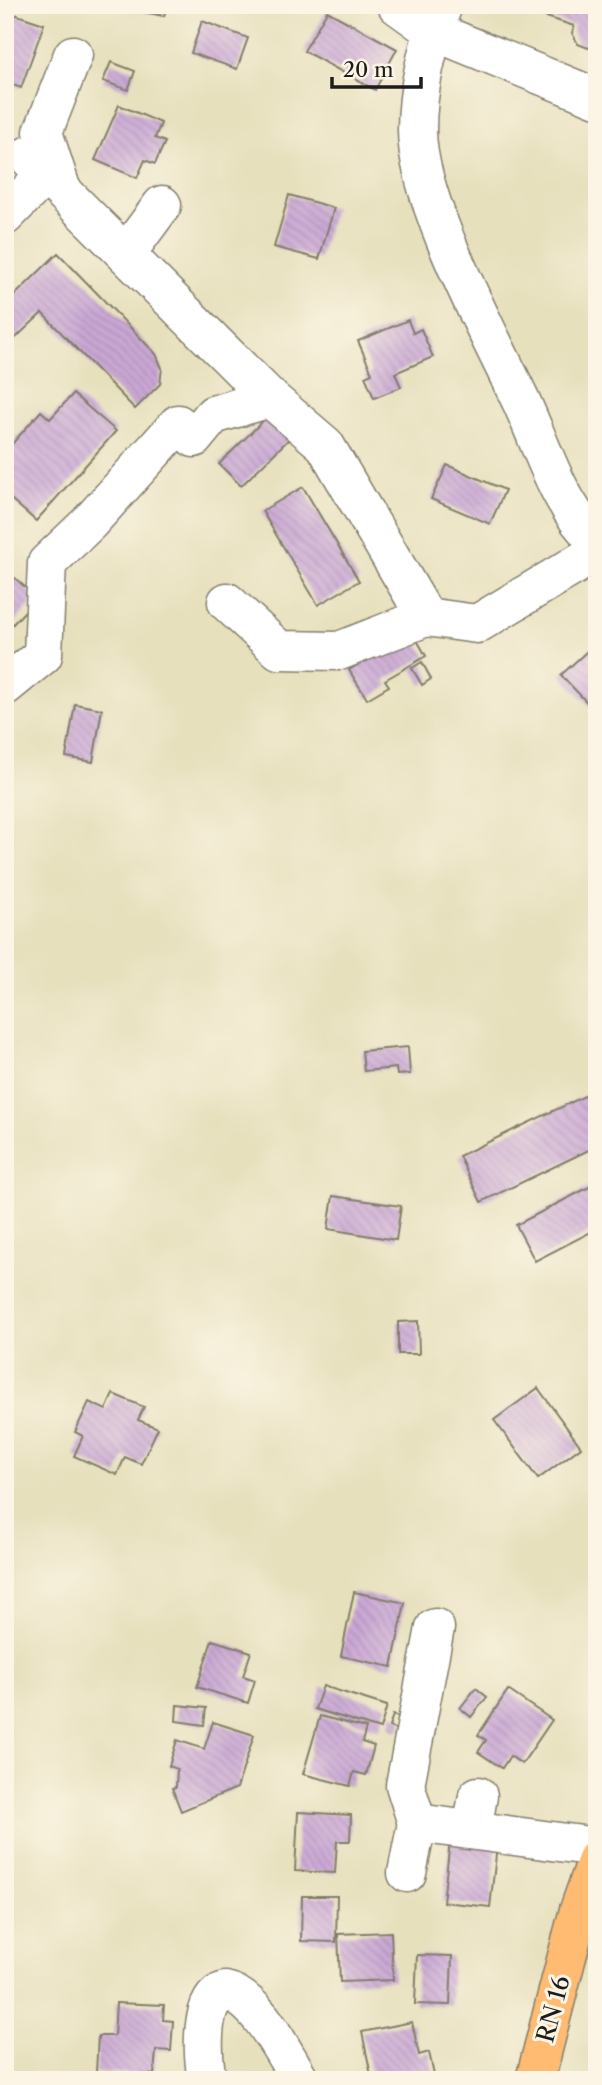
<svg xmlns="http://www.w3.org/2000/svg" width="602" height="2085" font-family="'Libre Caslon Text',serif">
  <defs>
    <pattern id="building-back-hatch" width="6" height="6" patternUnits="userSpaceOnUse" patternTransform="scale(1.75)"><rect width="6" height="6" fill="#c9a7d4"/><path d="M-1 5l2 2M0 0l6 6M5-1l2 2" fill="none" stroke="#ac8fb5"/></pattern>
  </defs>
  <rect width="100%" height="100%" fill="#fcf5e5"/>
  <filter id="ink" filterUnits="userSpaceOnUse"><feTurbulence type="fractalNoise" baseFrequency=".0143" numOctaves="2"/><feDisplacementMap in="SourceGraphic" scale="14" xChannelSelector="R" yChannelSelector="G"/><feConvolveMatrix kernelMatrix="1 2 1 2 8 2 1 2 1" color-interpolation-filters="sRGB"/></filter>
  <filter id="wash" filterUnits="userSpaceOnUse"><feTurbulence type="fractalNoise" baseFrequency=".00686" numOctaves="4" result="noise"/><feDisplacementMap in="SourceGraphic" scale="28" xChannelSelector="R" yChannelSelector="G"/><feGaussianBlur stdDeviation="1.57" result="paint"/><feColorMatrix in="noise" values="0 0 0 0 0 0 0 0 0 0 0 0 0 0 0 0 0 1.4 0 .05"/><feComposite in="paint" operator="in"/></filter>
  <g filter="url(#wash)">
    <rect width="100%" height="100%" fill="#e7e0bd"/>
    <g id="blocks">
      <!-- building -->
      <g fill="url(#building-back-hatch)">
        <polygon points="135,5 167,5 164,16 134,10"/>
        <polygon points="537,5 597,5 597,44 588,48 578,44 572,33 574,26 534,13"/>
        <polygon points="5,11 44,24 21,88 5,82"/>
        <polygon points="327,11 397,49 375,90 304,51"/>
        <polygon points="202,21 248,38 237,69 191,53"/>
        <polygon points="111,62 135,71 128,90 103,81"/>
        <polygon points="119,105 161,123 155,138 165,142 155,164 145,160 137,178 95,160"/>
        <polygon points="289,195 334,208 319,259 274,247"/>
        <polygon points="58,253 156,354 162,368 160,384 135,409 42,313 5,348 5,305"/>
        <polygon points="408,320 413,333 421,329 433,357 395,373 401,387 374,398 365,376 372,373 358,341"/>
        <polygon points="73,394 116,431 36,521 5,494 5,436 12,444 41,411 50,419"/>
        <polygon points="268,416 290,438 241,486 219,464"/>
        <polygon points="447,465 505,490 490,524 431,499"/>
        <polygon points="303,487 359,581 318,605 262,511"/>
        <polygon points="5,569 37,598 12,625 5,618"/>
        <polygon points="413,633 426,656 385,680 389,686 367,699 349,670"/>
        <polygon points="597,642 597,713 561,675"/>
        <polygon points="422,662 431,679 422,685 412,668"/>
        <polygon points="75,704 102,709 93,762 66,757"/>
        <polygon points="408,1047 410,1074 397,1075 396,1068 364,1071 362,1051"/>
        <polygon points="597,1090 597,1146 481,1202 459,1156"/>
        <polygon points="597,1183 597,1229 535,1261 516,1225"/>
        <polygon points="333,1196 401,1206 396,1240 328,1229"/>
        <polygon points="418,1321 419,1354 398,1354 398,1322"/>
        <polygon points="538,1388 581,1447 538,1479 494,1420"/>
        <polygon points="113,1394 144,1407 138,1420 158,1428 141,1464 125,1457 117,1475 74,1456 83,1436 75,1432 89,1402 106,1410"/>
        <polygon points="354,1592 405,1603 392,1667 341,1656"/>
        <polygon points="212,1640 251,1652 243,1676 255,1680 248,1703 197,1687"/>
        <polygon points="323,1686 387,1706 380,1729 315,1709"/>
        <polygon points="476,1688 487,1697 471,1717 460,1708"/>
        <polygon points="508,1690 552,1720 522,1764 510,1756 502,1768 478,1752 486,1740 478,1735"/>
        <polygon points="177,1705 206,1708 204,1725 176,1721"/>
        <polygon points="393,1715 403,1719 399,1731 389,1727"/>
        <polygon points="320,1716 366,1728 362,1742 374,1746 366,1775 354,1772 350,1786 303,1774"/>
        <polygon points="213,1722 254,1735 237,1788 181,1811 172,1788 176,1787 177,1769 169,1766 177,1740 204,1749"/>
        <polygon points="298,1812 351,1815 350,1841 337,1841 335,1873 295,1871"/>
        <polygon points="450,1841 497,1846 490,1907 443,1902"/>
        <polygon points="302,1896 337,1896 336,1942 301,1941"/>
        <polygon points="391,1932 393,1980 340,1982 338,1934"/>
        <polygon points="417,1955 452,1956 450,2005 415,2004"/>
        <polygon points="116,2003 164,2005 163,2020 173,2021 171,2051 156,2050 154,2075 96,2072 98,2036 114,2036"/>
        <polygon points="412,2022 419,2055 429,2052 435,2080 372,2080 362,2032"/>
      </g>
    </g>
  </g>
  <g filter="url(#ink)">
    <use href="#blocks" fill-opacity="0" stroke="#827e6c" stroke-width="2"/>
    <g fill="none" stroke-linecap="round" stroke-linejoin="round">
      <defs>
        <g id="minor">
          <polyline points="397,5 433,31 597,98"/>
          <path d="M 443,5 C 428,43 417,89 417,130 C 417,203 489,333 521,401 C 543,448 558,505 597,541"/>
          <polyline points="27,156 270,398 325,445 426,617 477,624 597,552"/>
          <polyline points="60,185 43,132 73,55"/>
          <polyline points="5,216 46,174"/>
          <polyline points="126,254 162,205"/>
          <polyline points="227,602 279,650 339,651 426,617"/>
          <polyline points="5,686 43,655 47,563 89,523 178,424 194,438 213,415 270,398"/>
          <polyline points="435,1628 405,1785 417,1823 597,1847"/>
          <polyline points="472,1830 478,1796"/>
          <polyline points="407,1873 417,1823"/>
          <path d="M 207,2080 C 203,2057 198,1999 225,1991 C 257,1997 284,2054 300,2080"/>
        </g>
        <polyline id="major" points="535,2080 579,1910 597,1859"/>
      </defs>
      <!-- minor casing -->
      <use href="#minor" stroke="#827e6c" stroke-width="41"/>
      <!-- major casing -->
      <use href="#major" stroke="#827e6c" stroke-width="41"/>
      <!-- minor -->
      <use href="#minor" stroke="#fff" stroke-width="38"/>
      <!-- major -->
      <use href="#major" stroke="#febb71" stroke-width="38"/>
    </g>
  </g>
  <g text-anchor="middle" dominant-baseline="central" stroke-width="6" stroke-linejoin="round" paint-order="stroke">
    <!-- street labels -->
    <g font-size="24" fill="#1c1c1c" stroke="#fcf5e5">
      <text transform="translate(553 2009) rotate(-75)">RN 16</text>
    </g>
  </g>
  <!-- margin -->
  <rect width="602" height="2085" fill="none" stroke="#fcf5e5" stroke-width="28"/>
  <!-- scale -->
  <path d="M332 77v10h89v-10" fill="none" stroke="#1c1c1c" stroke-width="3.5"/>
  <text x="343" y="77" font-size="21" fill="#1c1c1c" stroke="#fcf5e5" stroke-width="5" paint-order="stroke">20 m</text>
</svg>
